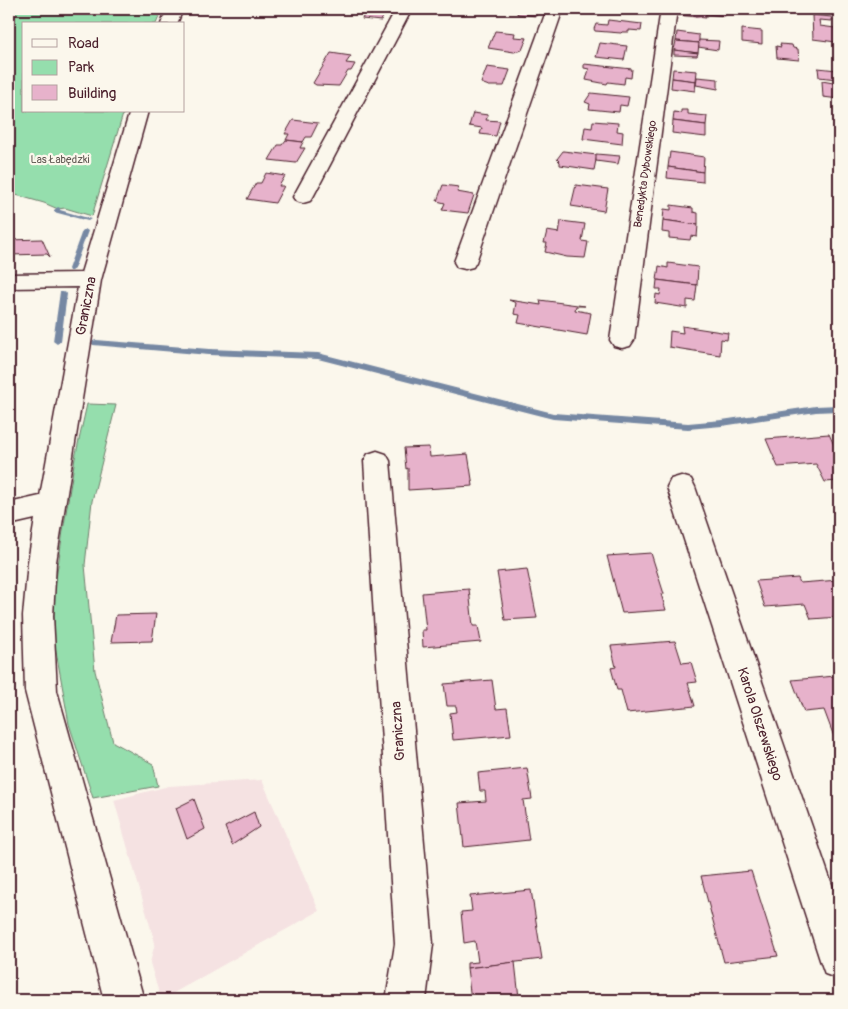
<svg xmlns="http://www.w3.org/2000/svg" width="848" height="1009" font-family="Pangolin,sans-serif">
  <rect width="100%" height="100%" fill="#fbf7ec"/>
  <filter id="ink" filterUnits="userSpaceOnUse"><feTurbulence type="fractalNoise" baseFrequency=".02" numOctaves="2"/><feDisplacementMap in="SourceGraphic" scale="10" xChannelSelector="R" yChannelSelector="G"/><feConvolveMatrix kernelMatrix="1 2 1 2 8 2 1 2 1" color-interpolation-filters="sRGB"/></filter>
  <g filter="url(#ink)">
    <!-- built -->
    <polygon fill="#f5e2e2" points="262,780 319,911 161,1000 150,963 155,943 114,800 169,786"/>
    <!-- green -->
    <g fill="#95dead" stroke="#707e6c">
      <polygon points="9,9 162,9 156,24 24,24 24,111 124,111 92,216 65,208 58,209 44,203 9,193"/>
      <polygon points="87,404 116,405 92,501 85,565 95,671 113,742 153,764 158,786 93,798 69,724 54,640 54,593 63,531 75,458"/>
    </g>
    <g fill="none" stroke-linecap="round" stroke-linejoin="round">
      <!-- stream -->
      <g fill="#7688a3" fill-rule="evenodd">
        <polygon points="58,207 60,208 60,210 91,219 88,221 54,212 54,210"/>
        <polygon points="85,229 88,231 74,269 71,271 69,271 68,269 82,231"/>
        <polygon points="60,292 63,292 67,294 61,341 57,344 53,341"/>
        <polygon points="96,340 209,349 318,353 553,413 688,423 722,420 816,406 839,405 839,411 816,412 722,426 688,429 553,419 318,359 209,355 93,345 92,343 93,341"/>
      </g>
    </g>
    <!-- building -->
    <g fill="#e7b2cb" stroke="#4a1f2b">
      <polygon points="367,9 386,9 381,21 362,19"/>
      <polygon points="511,9 538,9 536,16 517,14 518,10"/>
      <polygon points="678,9 725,12 725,16 706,14 706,18 678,15"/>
      <polygon points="812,15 832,17 832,21 819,20 820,26 835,28 836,42 813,39"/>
      <polygon points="608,20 642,24 641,31 629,30 629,32 622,32 621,33 595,31 594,29 596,24 607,25"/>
      <polygon points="742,29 762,31 762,44 742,42"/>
      <polygon points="495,31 515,33 514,37 527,38 522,50 514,52 488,48"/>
      <polygon points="677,32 699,35 699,43 676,41"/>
      <polygon points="699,40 719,41 718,50 698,47"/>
      <polygon points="676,41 699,43 698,53 674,50"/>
      <polygon points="600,43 627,46 624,60 596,57"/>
      <polygon points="780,44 792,45 793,48 798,49 799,60 777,58 776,46 781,47"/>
      <polygon points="674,50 698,53 697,56 674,55"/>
      <polygon points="331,53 351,56 346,63 355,64 351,71 348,71 339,86 316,85 313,83"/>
      <polygon points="584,64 632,69 631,78 625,77 624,84 608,82 607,84 586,80 589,69 584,68"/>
      <polygon points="487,67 510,70 504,86 489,86 481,83"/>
      <polygon points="818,68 837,70 837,79 819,77"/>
      <polygon points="673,69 697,71 696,81 672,78"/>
      <polygon points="697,77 718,79 718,89 696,85"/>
      <polygon points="672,78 696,81 695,91 671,88"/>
      <polygon points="822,81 839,84 839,99 823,97"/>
      <polygon points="591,93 629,97 627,106 620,105 619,112 589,109 590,104 585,102"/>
      <polygon points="681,110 688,110 688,114 707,116 706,125 673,121 674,112 681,113"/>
      <polygon points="473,113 488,115 486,120 500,121 496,136 480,134 482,128 469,126"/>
      <polygon points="293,120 318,123 311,137 306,137 303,142 286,140 289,134 285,134"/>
      <polygon points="593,121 618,123 617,131 623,132 622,144 583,139 585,127 592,128"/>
      <polygon points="673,121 706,125 706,137 672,133"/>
      <polygon points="286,140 303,142 300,148 305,148 296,163 269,160 278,145 282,145"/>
      <polygon points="563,151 597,155 594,170 560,165 560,162 557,159"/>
      <polygon points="670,152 704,157 703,172 668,167"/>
      <polygon points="596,154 620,156 618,164 596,161"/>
      <polygon points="668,167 703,172 703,182 667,178"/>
      <polygon points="266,173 285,176 279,186 284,186 275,203 247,199 256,183 261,183"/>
      <polygon points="443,185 459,187 457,192 474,195 468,213 442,210 445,203 437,201"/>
      <polygon points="576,185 608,189 604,211 571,206"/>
      <polygon points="671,205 693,208 693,212 698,213 698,225 663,220 664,209 671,210"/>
      <polygon points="663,220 698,225 697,237 691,236 690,240 669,238 669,233 662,232"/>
      <polygon points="561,221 585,224 582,241 588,242 585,258 567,257 545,252 547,243 544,243 547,231 559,233"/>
      <polygon points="42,239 50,257 47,254 9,255 9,240"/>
      <polygon points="668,263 698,267 697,285 657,280 659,266 668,268"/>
      <polygon points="657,280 697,285 695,301 687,300 687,308 655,303 656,294 660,295 661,289 656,289"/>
      <polygon points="509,300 541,305 540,300 585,306 576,306 575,310 591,313 587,335 518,323 520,315 514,314 516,303"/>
      <polygon points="682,326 728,333 727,340 721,339 720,355 669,347 670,331 683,333"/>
      <polygon points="829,434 839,456 839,481 825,482 816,464 778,467 766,439"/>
      <polygon points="429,447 430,457 468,454 473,486 408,490 408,468 406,469 404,448"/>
      <polygon points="651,553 664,594 661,594 666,610 622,613 607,556"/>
      <polygon points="527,569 537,618 505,620 497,572"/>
      <polygon points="798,578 800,583 839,580 839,617 811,619 805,604 765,607 756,581"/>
      <polygon points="469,589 473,626 478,626 481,642 423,647 422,630 426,630 422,593"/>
      <polygon points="156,614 152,641 111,642 116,615"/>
      <polygon points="675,641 682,663 691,662 697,682 688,683 695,706 627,713 621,690 617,690 611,668 616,667 611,646"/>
      <polygon points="835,676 839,686 839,742 836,742 824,710 804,712 792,680"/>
      <polygon points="492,680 496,709 507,708 511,735 453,740 450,713 457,712 456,706 447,706 444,684"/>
      <polygon points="527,768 532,799 523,800 529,840 464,847 459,803 486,801 485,791 480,791 478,773"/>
      <polygon points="194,799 205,829 187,839 176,808"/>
      <polygon points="254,812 259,827 232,845 225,827"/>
      <polygon points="751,871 778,956 724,962 701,876"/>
      <polygon points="531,890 542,959 467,968 467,963 478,962 475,941 464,943 461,912 472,911 470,896"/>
      <polygon points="515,962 519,998 515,1000 471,1000 467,968"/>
    </g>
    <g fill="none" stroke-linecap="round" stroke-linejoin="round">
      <defs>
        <g id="minor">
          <polygon points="167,9 183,9 177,24 161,24"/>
          <polygon points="396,9 412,9 313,197 310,201 303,203 296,201 293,197"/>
          <polygon points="547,9 563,9 476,262 473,267 465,269 457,267 454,262"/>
          <polygon points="661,9 677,9 634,340 630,346 622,348 614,346 610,340"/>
          <polygon points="130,111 148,111 101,280 56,562 53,616 57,691 144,1000 104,1000 25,691 23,616 28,562 35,519 9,525 9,503 40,496 78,287 9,288 9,274 81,273"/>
          <polygon points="377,451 386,454 390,461 433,944 426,1000 386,1000 395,944 364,461 368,454"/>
          <polygon points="681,476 691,479 695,487 839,905 839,979 825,974 820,960 667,487 671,479"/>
        </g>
      </defs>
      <!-- minor casing -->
      <use href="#minor" stroke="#4a1f2b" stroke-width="3"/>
      <!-- minor -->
      <use href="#minor" fill="#fbf7ec" fill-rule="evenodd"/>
    </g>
  </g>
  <g text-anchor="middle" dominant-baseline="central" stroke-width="4.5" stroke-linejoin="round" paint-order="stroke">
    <!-- far-park labels -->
    <g font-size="11" fill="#605852" stroke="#fbf7ec">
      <text x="60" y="159">Las Łabędzki</text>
    </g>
    <!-- far-street labels -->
    <g font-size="11" fill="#4a1f2b" stroke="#fbf7ec">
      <text transform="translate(645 174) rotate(-82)">Benedykta Dybowskiego</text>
    </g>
    <!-- street labels -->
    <g font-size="14" fill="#4a1f2b" stroke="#fbf7ec">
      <text transform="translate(86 306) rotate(-79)">Graniczna</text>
      <text transform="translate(760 724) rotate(72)">Karola Olszewskiego</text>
      <text transform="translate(398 731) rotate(-94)">Graniczna</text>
    </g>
  </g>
  <!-- margin -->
  <rect width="848" height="1009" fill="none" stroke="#fbf7ec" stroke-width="30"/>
  <rect x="15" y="15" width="818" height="979" fill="none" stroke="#4a1f2b" stroke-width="2" filter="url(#ink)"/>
  <!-- legend -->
  <rect x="22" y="22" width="162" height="90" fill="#fbf7ec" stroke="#b4a19f"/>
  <rect x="32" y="39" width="25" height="8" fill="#fbf7ec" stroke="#b4a19f"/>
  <text x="68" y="48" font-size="15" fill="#4a1f2b">Road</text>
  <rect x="32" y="60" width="25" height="15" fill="#95dead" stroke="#b4a19f"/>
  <text x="68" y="72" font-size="15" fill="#4a1f2b">Park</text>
  <rect x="32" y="85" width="25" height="15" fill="#e7b2cb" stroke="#b4a19f"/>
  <text x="68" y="98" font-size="15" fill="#4a1f2b">Building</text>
</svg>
